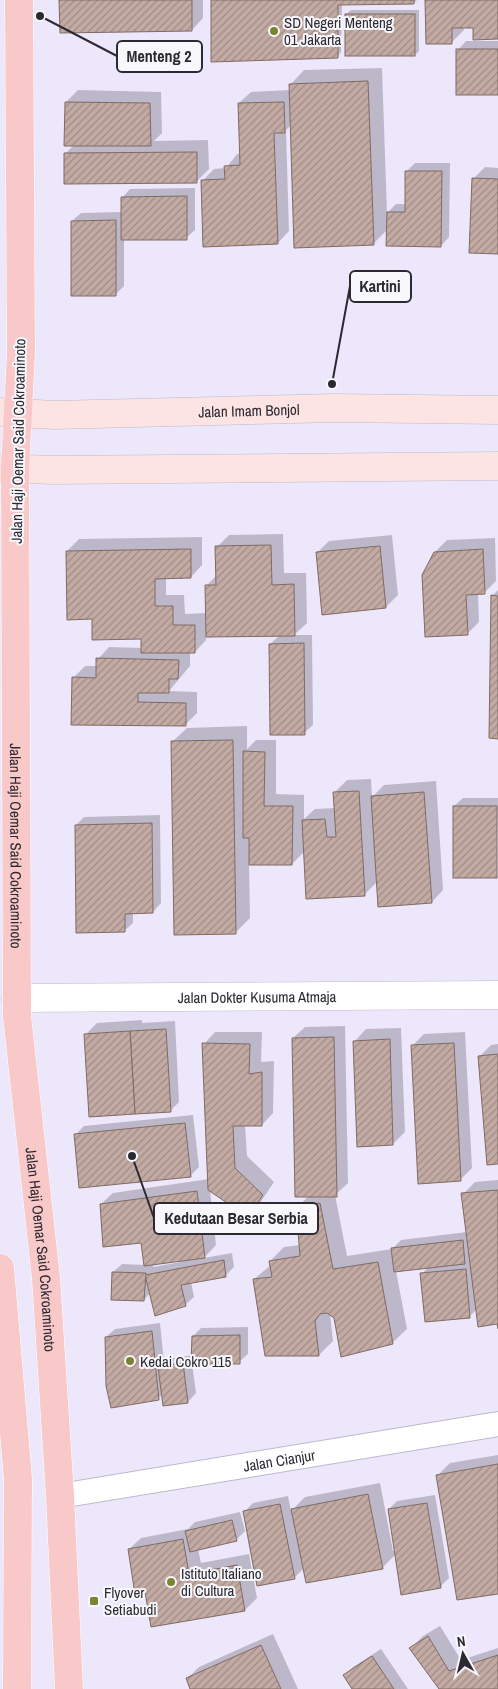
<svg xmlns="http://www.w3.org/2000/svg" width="498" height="1689" font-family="'Archivo Narrow',sans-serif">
  <defs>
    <pattern id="building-hatch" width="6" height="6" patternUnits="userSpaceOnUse" patternTransform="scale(1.25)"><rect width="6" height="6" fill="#c3aba4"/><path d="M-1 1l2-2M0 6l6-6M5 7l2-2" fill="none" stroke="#9f8b86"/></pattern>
  </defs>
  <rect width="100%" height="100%" fill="#ede7fc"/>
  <!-- shadow -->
  <g fill="#0003" fill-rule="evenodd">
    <polygon points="60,0 203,0 203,18 192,30"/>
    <polygon points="212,0 417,0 414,3 342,4 341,52 337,57"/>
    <polygon points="426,0 498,0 498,38 474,26 463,27 464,30 452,42"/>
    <polygon points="351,10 419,10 419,51 415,55 346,14"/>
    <polygon points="466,41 498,41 498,94 458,50"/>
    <polygon points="382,68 387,213 396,204 406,204 407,171 415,163 450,163 449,237 441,246 388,229 373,244 291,125 286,130 289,231 278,243 202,181 214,169 226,168 237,154 241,154 239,103 251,92 290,90 290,85 304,70"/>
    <polygon points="78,90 161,92 162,133 154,141 208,140 209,169 197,181 65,154 74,145 66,102"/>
    <polygon points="485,167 498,168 498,252 473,179"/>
    <polygon points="195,188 195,230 186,238 124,239 124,286 115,295 72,221 81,213 122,212 122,198 130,189"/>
    <polygon points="283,534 284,573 306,573 307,623 294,635 312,635 313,725 304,733 270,644 280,635 206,636 206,640 195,652 190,652 190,666 169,691 197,692 197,713 185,725 73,678 85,666 98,666 98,659 109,647 143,648 142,638 94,618 67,551 79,539 202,537 202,565 191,577 166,577 166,595 184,595 185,614 207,613 207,585 217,575 217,547 229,535"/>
    <polygon points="392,535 398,595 386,607 317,553 329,541"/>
    <polygon points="495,538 496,581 484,593 478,593 479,622 467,634 435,552 447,540"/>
    <polygon points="498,590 498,737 492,596"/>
    <polygon points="247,726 247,749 256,740 276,740 276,794 304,795 304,819 315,809 336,808 335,792 347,780 371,779 372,797 384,785 436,781 443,890 432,902 378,881 364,895 305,851 292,864 249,864 250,918 236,932 172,742 187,728"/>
    <polygon points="463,798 498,798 496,877 454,806"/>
    <polygon points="160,815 161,903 153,912 133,912 133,923 124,931 76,825 84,817"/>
    <polygon points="142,1020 142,1023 175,1021 179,1102 170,1111 85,1035 97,1023"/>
    <polygon points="345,1026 348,1183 335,1195 347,1256 392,1249 401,1240 467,1232 463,1194 475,1182 498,1180 498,1322 477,1309 469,1317 422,1274 428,1267 396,1271 407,1329 392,1343 330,1314 333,1341 319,1355 254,1279 271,1265 270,1261 284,1247 300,1245 297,1207 309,1196 293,1038 305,1027"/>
    <polygon points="401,1028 405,1132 393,1144 355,1041 366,1029"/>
    <path d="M 215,1032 L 262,1032 L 261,1062 L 274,1061 L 273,1113 L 262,1125 L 245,1125 L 247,1156 L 274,1182 L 260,1203 L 248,1215 L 210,1190 L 216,1245 L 204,1258 L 232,1253 L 234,1267 L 225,1276 L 191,1282 L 194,1297 L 185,1305 L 151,1292 L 144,1300 L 113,1272 L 122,1264 L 145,1265 L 142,1242 L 101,1204 L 113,1193 L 209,1179 L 204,1044 ZM 181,1260 L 181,1262 L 153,1267 L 154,1264 Z"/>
    <polygon points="465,1032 472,1168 460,1180 412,1046 424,1034"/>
    <polygon points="498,1044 498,1163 479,1057 491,1045"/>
    <polygon points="193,1115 199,1167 190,1176 75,1135 84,1126"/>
    <polygon points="160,1323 164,1362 168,1359 193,1355 193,1336 201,1328 248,1327 248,1354 239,1362 192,1363 196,1393 188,1402 163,1394 158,1398 106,1337 115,1329"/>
    <polygon points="498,1455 498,1592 438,1475 450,1463"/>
    <polygon points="380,1483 393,1551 395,1551 389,1509 397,1501 435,1495 449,1578 440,1587 396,1554 382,1568 304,1568 294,1578 244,1512 253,1503 288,1496 291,1511 305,1497"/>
    <polygon points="240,1512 245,1531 236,1540 198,1549 201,1563 249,1554 257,1598 245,1610 146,1591 129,1549 141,1538 188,1529 195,1522"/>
    <polygon points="440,1626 461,1660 498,1648 498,1689 440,1689 411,1648 423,1636"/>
    <polygon points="273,1634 298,1689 192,1689 187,1679 199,1667"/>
    <polygon points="381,1649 408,1689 354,1689 345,1675 353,1667"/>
  </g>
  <!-- building -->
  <g fill="url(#building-hatch)" stroke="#806a64">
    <polygon points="59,0 192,0 192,31 60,33"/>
    <polygon points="211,0 414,0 414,4 338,5 338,58 211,62"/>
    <polygon points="425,0 498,0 498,39 473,40 473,28 452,28 452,44 426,44"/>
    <rect x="345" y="14" width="70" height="42"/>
    <rect x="456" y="49" width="42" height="46"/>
    <polygon points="368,81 374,245 294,248 289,84"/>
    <polygon points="65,102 150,103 151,146 64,146"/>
    <polygon points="284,102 285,133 274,133 278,244 203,247 201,180 225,179 224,166 240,165 238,103"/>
    <polygon points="197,152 197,183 64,184 64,153"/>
    <polygon points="405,171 442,171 441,247 386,246 387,212 405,212"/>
    <polygon points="472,178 498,179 498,254 469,253"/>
    <polygon points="187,196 187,240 121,240 121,197"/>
    <polygon points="116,220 116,296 71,296 71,221"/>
    <polygon points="271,545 272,585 294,584 295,636 206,637 205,585 216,585 215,546"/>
    <polygon points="380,546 386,608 322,615 316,552"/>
    <polygon points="191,549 191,578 155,579 155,606 173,606 173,625 195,625 195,653 141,653 141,639 92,640 92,619 67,620 66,551"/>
    <polygon points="483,549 485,594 466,595 468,635 425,637 422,575 434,552"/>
    <polygon points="491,595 498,596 498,739 489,738"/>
    <polygon points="304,643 305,735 270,735 269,644"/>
    <polygon points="96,658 179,660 178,679 169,679 169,693 138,693 138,702 186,703 186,726 71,725 72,677 96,678"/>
    <polygon points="233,740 236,934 174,935 171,741"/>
    <polygon points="243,751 265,752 264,806 293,806 292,865 249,865 249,838 243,838"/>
    <polygon points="359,791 365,896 306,899 302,820 325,819 327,837 336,837 333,792"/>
    <polygon points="424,792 432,903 378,907 371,796"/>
    <rect x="453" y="806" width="44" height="72"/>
    <polygon points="152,823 153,913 125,914 125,932 76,933 75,825"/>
    <polygon points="166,1029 171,1112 135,1114 130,1031"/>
    <polygon points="130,1031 135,1114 89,1117 84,1034"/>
    <polygon points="334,1037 337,1197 295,1197 292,1038"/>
    <polygon points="390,1039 393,1145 357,1147 353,1041"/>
    <polygon points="202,1043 250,1044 249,1074 262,1072 262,1126 233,1126 235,1168 263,1195 248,1217 208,1190"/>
    <polygon points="454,1043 461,1181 418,1184 411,1045"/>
    <polygon points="498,1054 498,1164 487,1165 478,1056"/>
    <polygon points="185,1123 191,1177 79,1188 74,1134"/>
    <polygon points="498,1190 498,1329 497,1324 478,1327 461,1193"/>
    <polygon points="197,1191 205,1258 144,1266 141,1243 103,1247 100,1204"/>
    <polygon points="320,1203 333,1269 378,1262 393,1344 341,1357 334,1318 327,1313 320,1314 315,1321 319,1356 265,1356 253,1279 272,1277 269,1261 300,1256 296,1206"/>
    <polygon points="463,1240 465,1264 394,1272 391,1248"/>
    <polygon points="224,1260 226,1277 181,1285 186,1306 155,1316 145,1275"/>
    <polygon points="466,1269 470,1318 425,1322 420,1273"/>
    <polygon points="112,1272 146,1273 144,1301 111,1300"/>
    <polygon points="152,1331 159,1400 111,1408 106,1386 105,1337"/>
    <polygon points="240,1335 240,1364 191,1364 192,1336"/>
    <polygon points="183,1363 188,1403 163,1406 158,1367"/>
    <polygon points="498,1464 498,1594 457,1600 436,1475"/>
    <polygon points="368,1494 383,1569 306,1583 291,1509"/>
    <polygon points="427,1503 441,1588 401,1595 388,1509"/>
    <polygon points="280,1504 295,1579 257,1586 243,1511"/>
    <polygon points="232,1520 237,1541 190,1552 185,1531"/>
    <polygon points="183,1539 189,1574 237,1565 245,1611 151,1627 145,1592 135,1594 128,1549"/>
    <polygon points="428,1636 449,1671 498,1655 498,1689 439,1689 409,1648"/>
    <polygon points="261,1645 281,1689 190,1689 186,1678"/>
    <polygon points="372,1656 394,1689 352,1689 343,1675"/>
  </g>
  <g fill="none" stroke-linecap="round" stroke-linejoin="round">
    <defs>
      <g id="minor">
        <path id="s1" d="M 60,1496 L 498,1424"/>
      </g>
      <g id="tertiary">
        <path id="s2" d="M 16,998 L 498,995"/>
      </g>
      <g id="secondary">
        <path id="s3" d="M 0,412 L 54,415 L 335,408 L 498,410"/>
        <polyline points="0,468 53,470 498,466"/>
      </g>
      <g id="primary">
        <path id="s4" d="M 19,0 L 21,354 L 15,468 L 17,1016 L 46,1278 L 60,1496 L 69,1689"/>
        <polyline points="0,1268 18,1479 17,1689"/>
      </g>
    </defs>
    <!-- minor casing -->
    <use href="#minor" stroke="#beb8cd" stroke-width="26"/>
    <!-- tertiary casing -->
    <use href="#tertiary" stroke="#beb8cd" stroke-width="29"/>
    <!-- secondary casing -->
    <use href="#secondary" stroke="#beb8cd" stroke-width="29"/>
    <!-- primary casing -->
    <use href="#primary" stroke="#fff" stroke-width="29"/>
    <!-- minor -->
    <use href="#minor" stroke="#fff" stroke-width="24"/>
    <!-- tertiary -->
    <use href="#tertiary" stroke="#fff" stroke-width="28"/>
    <!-- secondary -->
    <use href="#secondary" stroke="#fce4e3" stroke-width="28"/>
    <!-- primary -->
    <use href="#primary" stroke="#f9c8c8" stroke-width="28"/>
  </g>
  <!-- markers -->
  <g fill="#7b8531" stroke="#f8f7fc" stroke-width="2">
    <circle cx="274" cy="31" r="5"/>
    <circle cx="130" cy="1361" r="5"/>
    <circle cx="171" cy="1582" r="5"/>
    <rect x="89" y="1596" width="10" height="10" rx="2.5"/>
  </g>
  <g text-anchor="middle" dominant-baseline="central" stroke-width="4" stroke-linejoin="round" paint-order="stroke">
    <!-- poi labels -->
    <g font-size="15" fill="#2b2931" stroke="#f8f7fc" text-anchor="start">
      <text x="284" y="22">SD Negeri Menteng<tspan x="284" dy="17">01 Jakarta</tspan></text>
      <text x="140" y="1361">Kedai Cokro 115</text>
      <text x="181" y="1573">Istituto Italiano<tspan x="181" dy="17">di Cultura</tspan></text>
      <text x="104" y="1592">Flyover<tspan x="104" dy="17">Setiabudi</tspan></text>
    </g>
    <!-- street labels -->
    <g font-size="15" fill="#2b2931" stroke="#f8f7fc">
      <text stroke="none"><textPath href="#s3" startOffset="249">Jalan Imam Bonjol</textPath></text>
      <text transform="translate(18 441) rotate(-89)">Jalan Haji Oemar Said Cokroaminoto</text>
      <text stroke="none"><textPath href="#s4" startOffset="846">Jalan Haji Oemar Said Cokroaminoto</textPath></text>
      <text stroke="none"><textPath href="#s2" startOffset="241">Jalan Dokter Kusuma Atmaja</textPath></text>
      <text stroke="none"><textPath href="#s4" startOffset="1251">Jalan Haji Oemar Said Cokroaminoto</textPath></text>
      <text stroke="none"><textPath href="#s1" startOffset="222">Jalan Cianjur</textPath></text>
    </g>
  </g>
  <!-- callouts -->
  <path fill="none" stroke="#2b2931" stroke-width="2" d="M40 16L117 56M332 384L350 286M132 1156L154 1218"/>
  <g fill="#2b2931" stroke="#f8f7fc" stroke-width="2">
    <circle cx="40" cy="16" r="5"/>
    <circle cx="332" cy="384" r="5"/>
    <circle cx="132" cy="1156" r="5"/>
  </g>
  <g fill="#f8f7fc" stroke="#2b2931" stroke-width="2">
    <rect x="117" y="41" width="85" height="31" rx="5"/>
    <rect x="350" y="271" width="61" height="31" rx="5"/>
    <rect x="154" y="1203" width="164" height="31" rx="5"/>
  </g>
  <g font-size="16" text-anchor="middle" font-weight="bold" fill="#2b2931">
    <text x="159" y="62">Menteng 2</text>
    <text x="380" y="292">Kartini</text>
    <text x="236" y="1224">Kedutaan Besar Serbia</text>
  </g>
  <!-- north arrow -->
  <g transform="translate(463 1654) rotate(352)" stroke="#f8f7fc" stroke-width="4" paint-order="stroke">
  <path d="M0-4L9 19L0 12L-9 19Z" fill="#2b2931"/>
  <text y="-8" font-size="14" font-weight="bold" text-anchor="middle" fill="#2b2931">N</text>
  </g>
</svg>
